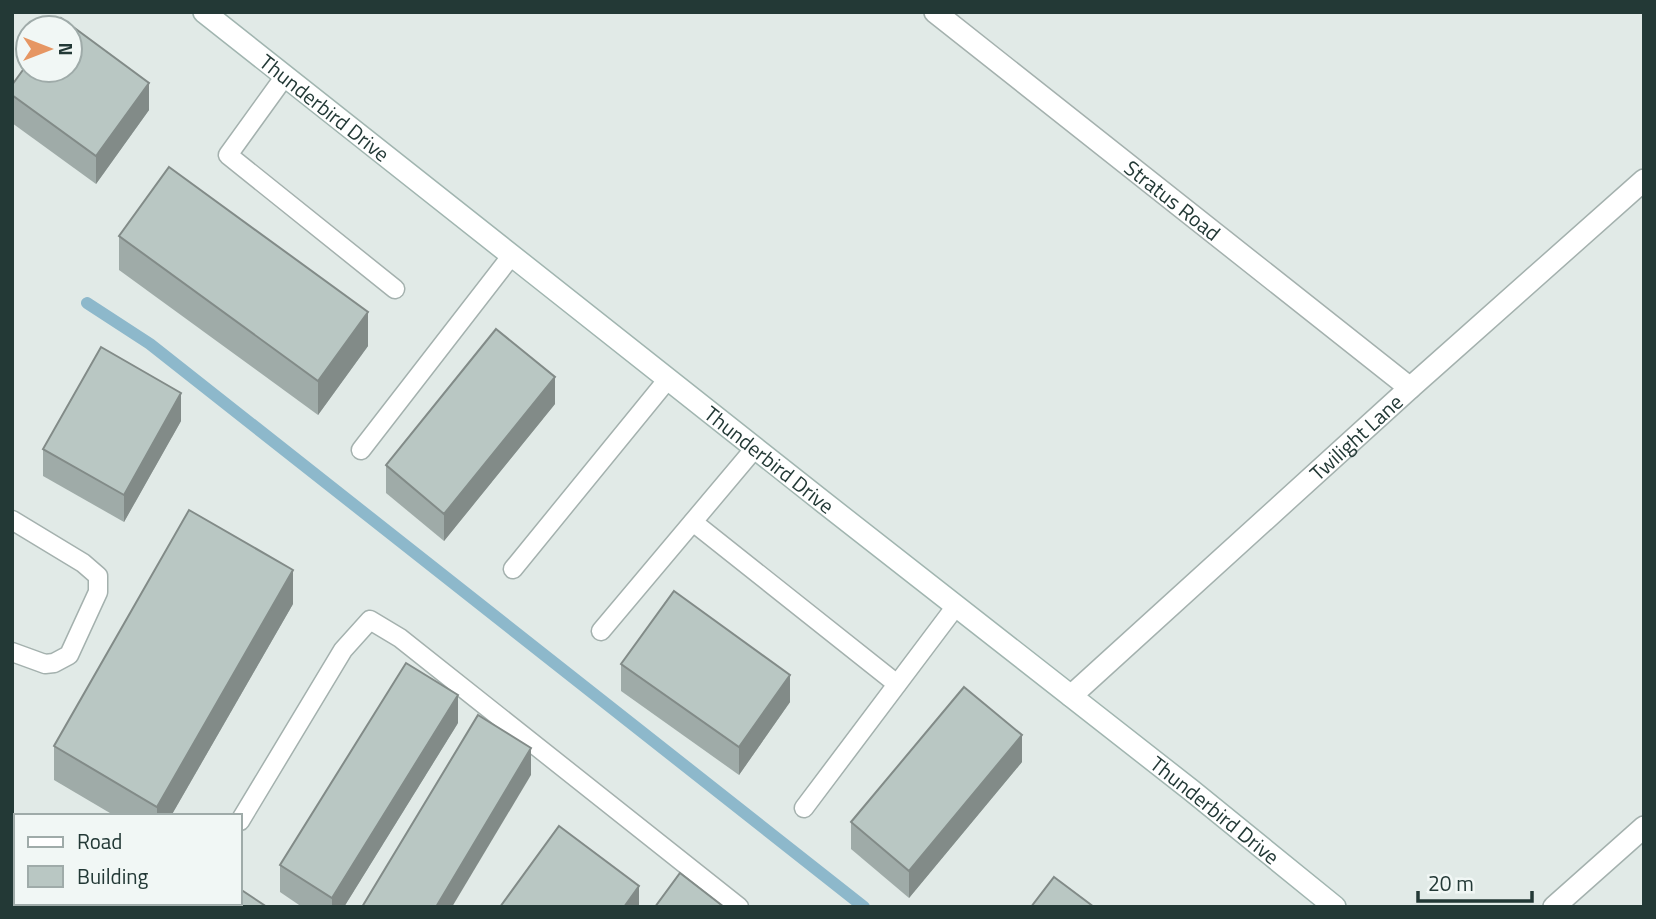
<svg xmlns="http://www.w3.org/2000/svg" width="1656" height="919" font-family="'Titillium Web',sans-serif">
  <rect width="100%" height="100%" fill="#e1eae7"/>
  <g fill="none" stroke-linecap="round" stroke-linejoin="round">
    <!-- stream -->
    <polyline stroke="#8db8cb" stroke-width="12" points="87,303 150,344 864,907"/>
    <defs>
      <g id="lane">
        <polyline points="285,76 228,155 395,289"/>
        <polyline points="361,450 512,255"/>
        <polyline points="12,520 83,563 98,576 98,592 69,655 54,663 45,664 12,652"/>
        <polyline points="693,522 897,684"/>
        <polyline points="513,569 668,379"/>
        <polyline points="601,631 755,448"/>
        <polyline points="804,808 956,606"/>
        <polyline points="240,821 343,650 370,620 400,638 739,907"/>
        <polyline points="187,907 190,903"/>
      </g>
      <g id="street">
        <path id="s1" d="M 935,12 L 1410,388"/>
        <path id="s2" d="M 1071,696 L 1410,388 L 1644,180"/>
        <polyline points="1554,907 1644,827"/>
      </g>
      <g id="secondary">
        <path id="s3" d="M 204,12 L 822,501 L 1191,790 L 1335,907"/>
      </g>
    </defs>
    <!-- lane casing -->
    <use href="#lane" stroke="#a4b1ae" stroke-width="21"/>
    <!-- street casing -->
    <use href="#street" stroke="#a4b1ae" stroke-width="24"/>
    <!-- secondary casing -->
    <use href="#secondary" stroke="#a1b5b0" stroke-width="24"/>
    <!-- lane -->
    <use href="#lane" stroke="#fff" stroke-width="18"/>
    <!-- street -->
    <use href="#street" stroke="#fff" stroke-width="21"/>
    <!-- secondary -->
    <use href="#secondary" stroke="#fff" stroke-width="21"/>
  </g>
  <!-- wall -->
  <g fill="#9faba8">
    <polygon points="12,85 149,110 96,184 12,123"/>
    <polygon points="119,236 368,346 318,415 119,270"/>
    <polygon points="555,404 444,541 386,493 386,465"/>
    <polygon points="181,421 124,522 43,476 43,449"/>
    <polygon points="293,604 171,816 115,816 54,780 54,746"/>
    <polygon points="621,664 790,702 739,775 621,691"/>
    <polygon points="458,723 344,907 302,907 280,892 280,865"/>
    <polygon points="1022,762 909,898 851,849 851,822"/>
  </g>
  <!-- shaded-wall -->
  <g fill="#828b88">
    <polygon points="149,83 149,110 96,184 96,156"/>
    <polygon points="368,312 368,346 318,415 318,381"/>
    <polygon points="555,377 555,404 444,541 444,514"/>
    <polygon points="181,393 181,421 124,522 124,495"/>
    <polygon points="293,570 293,604 171,816 157,816 157,807"/>
    <polygon points="790,675 790,702 739,775 739,747"/>
    <polygon points="458,695 458,723 344,907 332,907 332,898"/>
    <polygon points="1022,735 1022,762 909,898 909,871"/>
    <polygon points="531,748 531,775 452,907 436,907"/>
    <polygon points="639,886 639,907 624,907"/>
  </g>
  <!-- building -->
  <g fill="#b9c7c3" stroke="#828b88" stroke-width="2">
    <polygon points="61,18 149,83 96,156 12,95 12,85 28,63 28,70 70,70 70,28 53,28"/>
    <polygon points="169,167 368,312 318,381 119,236"/>
    <polygon points="496,329 555,377 444,514 386,465"/>
    <polygon points="101,347 181,393 124,495 43,449"/>
    <polygon points="189,510 293,570 157,807 54,746"/>
    <polygon points="674,591 790,675 739,747 621,664"/>
    <polygon points="406,663 458,695 332,898 280,865"/>
    <polygon points="964,687 1022,735 909,871 851,822"/>
    <polygon points="478,715 531,748 436,907 362,907"/>
    <polygon points="559,826 639,886 624,907 500,907"/>
    <polygon points="680,873 724,907 655,907"/>
    <polygon points="1054,877 1094,907 1031,907"/>
    <polygon points="240,889 267,907 214,907 216,903 240,903"/>
  </g>
  <g text-anchor="middle" dominant-baseline="central" stroke-width="5" stroke-linejoin="round" paint-order="stroke">
    <!-- street labels -->
    <g font-size="21" fill="#233936" stroke="#f1f7f5">
      <text stroke="none"><textPath href="#s3" startOffset="154">Thunderbird Drive</textPath></text>
      <text stroke="none"><textPath href="#s1" startOffset="303">Stratus Road</textPath></text>
      <text stroke="none"><textPath href="#s2" startOffset="385">Twilight Lane</textPath></text>
      <text stroke="none"><textPath href="#s3" startOffset="721">Thunderbird Drive</textPath></text>
      <text stroke="none"><textPath href="#s3" startOffset="1288">Thunderbird Drive</textPath></text>
    </g>
  </g>
  <!-- border -->
  <rect width="1656" height="919" fill="none" stroke="#233936" stroke-width="28"/>
  <!-- legend -->
  <rect x="14" y="814" width="228" height="91" fill="#f1f7f5" stroke="#9faba9" stroke-width="2"/>
  <rect x="28" y="837" width="35" height="10" fill="#ffffff" stroke="#9faba9" stroke-width="2"/>
  <text x="77" y="849" font-size="21" fill="#233936">Road</text>
  <rect x="28" y="866" width="35" height="21" fill="#b9c7c3" stroke="#9faba9" stroke-width="2"/>
  <text x="77" y="884" font-size="21" fill="#233936">Building</text>
  <!-- north arrow -->
  <g transform="translate(49 49) rotate(90)"><circle r="33" fill="#f1f7f5" stroke="#9faba9" stroke-width="2"/>
  <path d="M0-5L12 26L0 18L-12 26Z" fill="#e69663"/>
  <text y="-10" font-size="19" font-weight="bold" text-anchor="middle" fill="#233936">N</text>
  </g>
  <!-- scale -->
  <path d="M1418 891v10h114v-10" fill="none" stroke="#233936" stroke-width="3.5"/>
  <text x="1428" y="891" font-size="21" fill="#233936" stroke="#f1f7f5" stroke-width="5" paint-order="stroke">20 m</text>
</svg>
